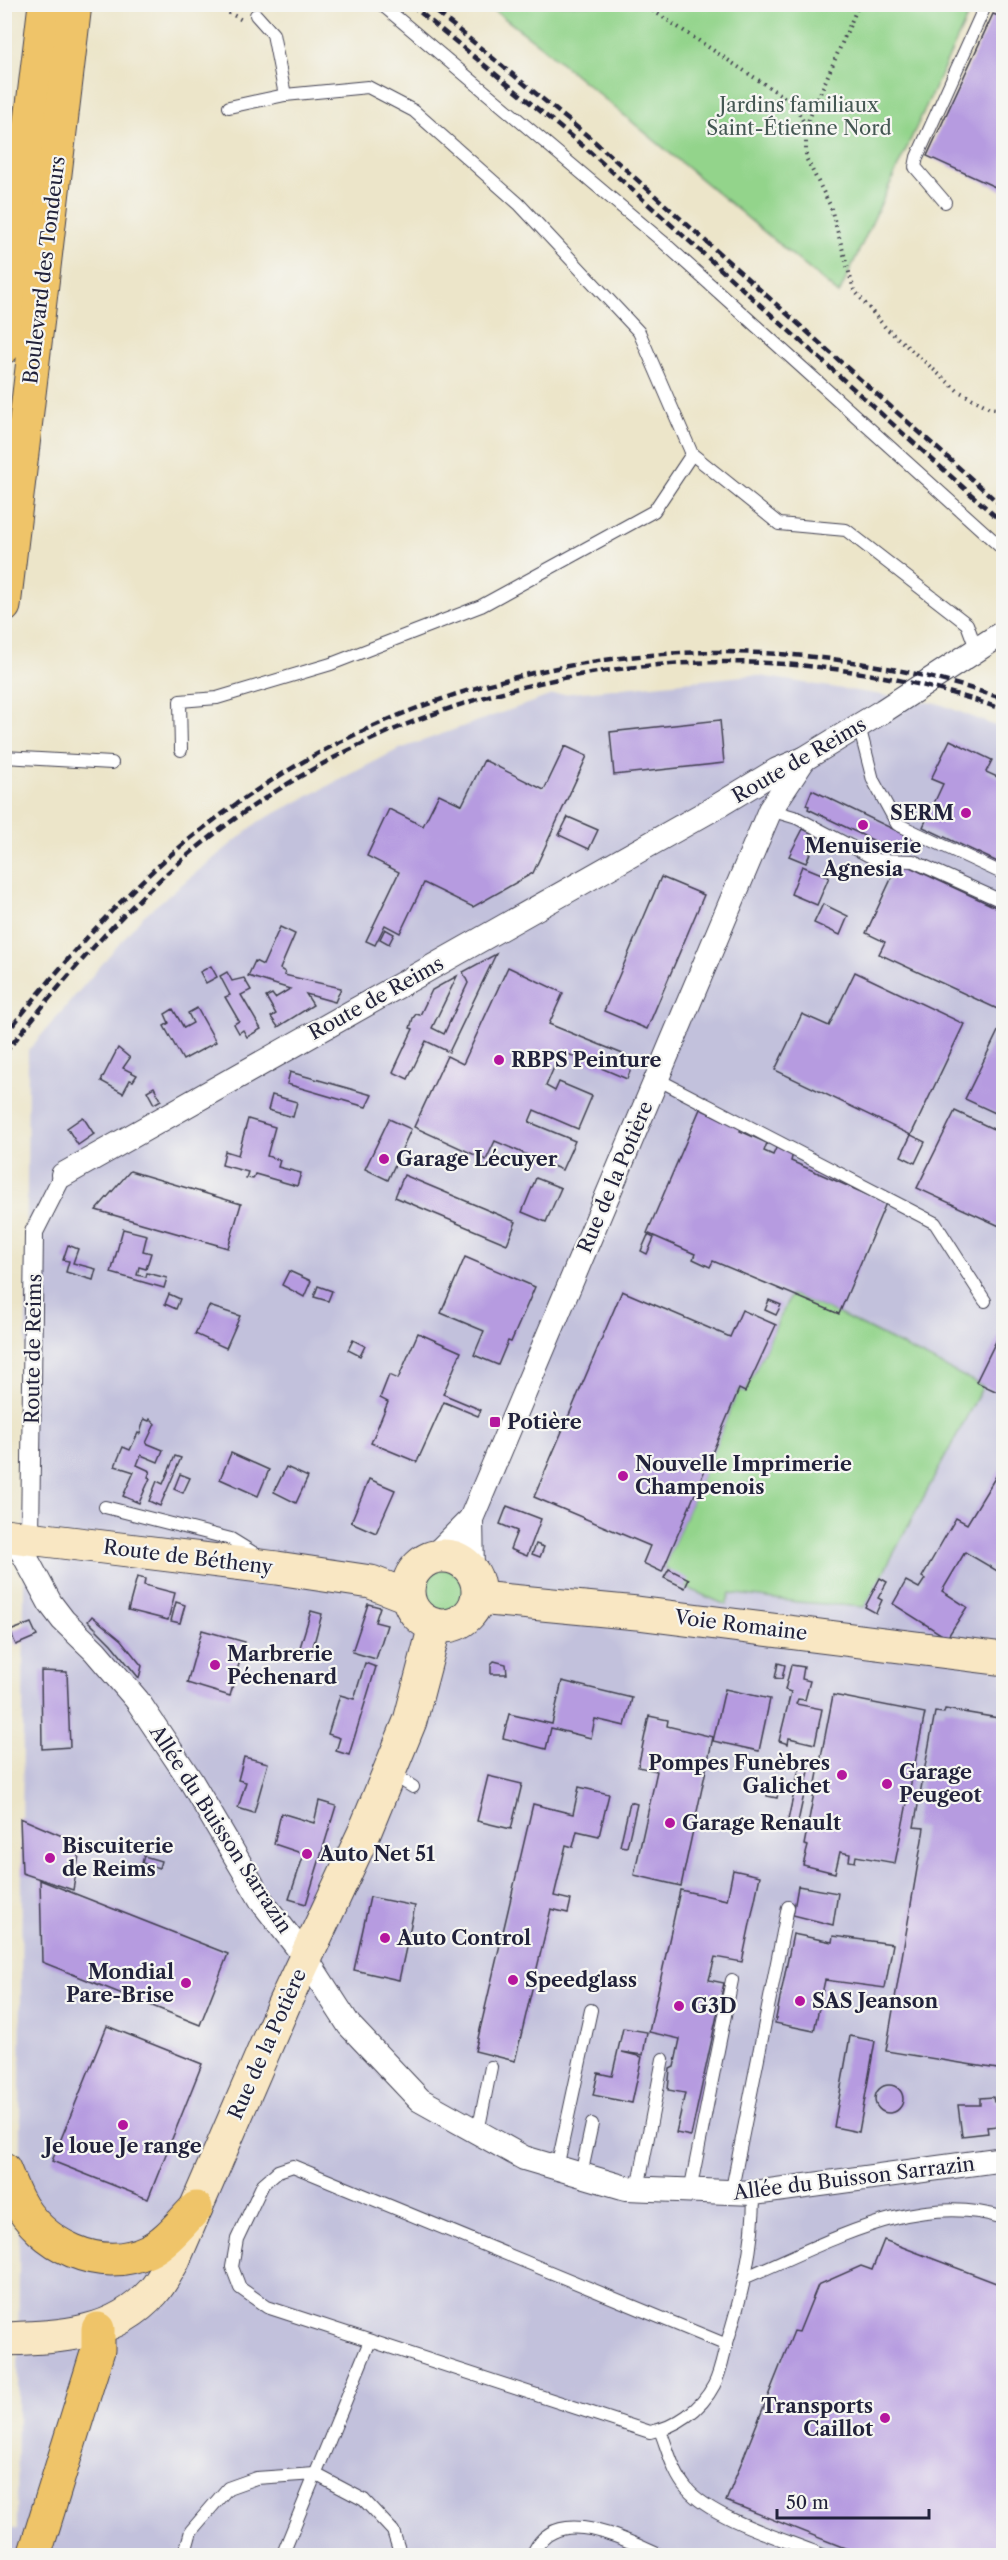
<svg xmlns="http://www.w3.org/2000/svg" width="1008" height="2560" font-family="'Libre Caslon Text',serif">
  <rect width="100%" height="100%" fill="#f6f6f2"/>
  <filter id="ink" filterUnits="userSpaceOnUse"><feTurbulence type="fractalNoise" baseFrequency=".0167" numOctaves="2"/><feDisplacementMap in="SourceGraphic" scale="12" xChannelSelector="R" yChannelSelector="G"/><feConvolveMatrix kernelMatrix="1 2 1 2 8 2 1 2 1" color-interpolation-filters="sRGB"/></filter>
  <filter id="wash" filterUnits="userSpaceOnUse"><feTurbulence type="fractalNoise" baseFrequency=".008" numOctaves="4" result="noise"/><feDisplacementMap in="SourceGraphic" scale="24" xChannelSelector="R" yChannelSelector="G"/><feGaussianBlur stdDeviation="1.35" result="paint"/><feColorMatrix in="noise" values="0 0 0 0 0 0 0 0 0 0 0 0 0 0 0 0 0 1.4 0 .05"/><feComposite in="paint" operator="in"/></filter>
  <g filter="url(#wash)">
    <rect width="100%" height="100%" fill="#ece5c9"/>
    <!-- industrial -->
    <polygon fill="#c2c1dc" points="753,675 940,704 1003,729 1003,2555 5,2556 4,2529 17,2529 28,1051 142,917 258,822 397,750 552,695"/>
    <!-- green -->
    <g fill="#93d48b" stroke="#5a7b63" stroke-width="1.5">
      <polygon points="487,5 973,5 839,294 541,46"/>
      <polygon points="791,1294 839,1314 983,1386 865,1607 797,1602 730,1593 726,1605 664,1578 668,1569 664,1567 739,1389 745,1392"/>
      <circle cx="444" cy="1592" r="24"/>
    </g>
    <g id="blocks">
      <!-- building -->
      <g fill="#b69be0">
        <polygon points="993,14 1004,18 1004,191 927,156"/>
        <polygon points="720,720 724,763 614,775 610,732"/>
        <polygon points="950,740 992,760 986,772 1004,780 1004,865 923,827 943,784 931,779"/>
        <polygon points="565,746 587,756 533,873 473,907 424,883 400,933 385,925 375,945 366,941 399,872 367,856 389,809 423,826 439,794 462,805 484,760 544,790"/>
        <polygon points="812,790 918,841 916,846 887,847 808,809 809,806 806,805"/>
        <polygon points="568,817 598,830 589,849 559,835"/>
        <polygon points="803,829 817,836 806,863 789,856"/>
        <polygon points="899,862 1004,911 1004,1012 879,954 885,942 866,933"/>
        <polygon points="802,866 829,877 817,905 791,894"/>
        <polygon points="661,877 704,895 647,1029 604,1011"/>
        <polygon points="823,904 848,916 840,935 814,923"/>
        <polygon points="280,927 295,934 280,969 285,972 284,975 341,988 335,1002 306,994 313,1005 278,1027 271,1017 276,1014 266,997 272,994 275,998 290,989 248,976 255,961 263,965"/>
        <polygon points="385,929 394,934 389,944 380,939"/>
        <polygon points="496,954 449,1052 426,1041 408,1079 393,1072 413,1029 410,1028 413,1018 416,1014 420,1015 432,990 457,976 432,1028 444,1034 468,983 463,972"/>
        <polygon points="211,966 217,977 206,983 200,972"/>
        <polygon points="508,967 563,993 549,1024 635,1059 627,1079 561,1051 546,1086 555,1091 559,1082 592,1096 578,1129 534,1110 529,1122 575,1141 562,1170 495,1141 486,1160 414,1127 447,1056 463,1064"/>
        <polygon points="227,972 232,981 244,978 251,990 241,995 261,1029 247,1037 243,1030 239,1033 234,1024 239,1021 225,997 230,995 220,976"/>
        <polygon points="855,972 964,1024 911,1135 925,1142 915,1163 901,1156 911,1135 775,1070 802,1014 829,1026"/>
        <polygon points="197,1008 216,1042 183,1060 164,1026 169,1023 165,1014 173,1009 184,1028 193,1023 188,1013"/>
        <polygon points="1004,1019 1004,1117 965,1099"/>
        <polygon points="118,1048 130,1058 123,1068 137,1075 133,1081 130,1080 123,1093 101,1081"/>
        <polygon points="290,1072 333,1084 372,1095 366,1107 287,1084"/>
        <polygon points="154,1087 161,1100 154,1104 147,1091"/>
        <polygon points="272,1095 297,1102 293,1117 268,1110"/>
        <polygon points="700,1109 742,1128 740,1131 767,1143 764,1151 773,1155 777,1146 793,1153 791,1161 886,1203 839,1314 713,1261 710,1267 693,1259 695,1254 647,1233"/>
        <polygon points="955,1111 1004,1134 1004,1228 917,1188"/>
        <polygon points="83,1117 94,1134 78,1145 67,1128"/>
        <polygon points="248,1119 275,1127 267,1156 280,1160 278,1167 301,1173 297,1186 255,1174 253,1179 246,1178 248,1172 222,1165 225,1151 238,1155"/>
        <polygon points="389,1119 411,1129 388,1180 365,1169"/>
        <polygon points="130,1171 241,1204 228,1248 96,1210"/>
        <polygon points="404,1175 516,1222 507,1244 395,1197"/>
        <polygon points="536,1178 561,1188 546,1222 522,1212"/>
        <polygon points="123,1229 147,1235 143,1251 151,1253 146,1269 139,1267 137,1275 146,1277 147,1273 167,1278 164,1288 111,1273"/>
        <polygon points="648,1235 654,1238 647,1254 641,1251"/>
        <polygon points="68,1245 78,1249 73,1263 96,1269 93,1280 66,1272 69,1261 63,1260"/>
        <polygon points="465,1257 535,1287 511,1342 508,1341 498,1365 474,1355 484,1331 441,1313"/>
        <polygon points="289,1271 311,1281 304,1297 282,1285"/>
        <polygon points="318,1286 332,1291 328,1301 314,1297"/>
        <polygon points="622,1291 730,1337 742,1310 776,1325 745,1392 739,1389 662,1572 643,1563 650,1546 534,1497"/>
        <polygon points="169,1294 180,1299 176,1309 165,1304"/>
        <polygon points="769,1300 781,1305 776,1315 765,1310"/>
        <polygon points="209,1306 240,1316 226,1348 195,1334"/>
        <polygon points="1004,1325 1004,1395 976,1382"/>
        <polygon points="418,1333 461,1352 443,1394 481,1410 478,1416 444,1402 417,1462 371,1443 388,1402 380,1398 389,1375 398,1379"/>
        <polygon points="353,1340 365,1346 360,1356 348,1350"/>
        <polygon points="144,1419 149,1421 150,1419 155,1424 146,1443 163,1450 158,1462 141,1455 137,1465 150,1471 148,1477 150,1478 139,1503 123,1496 134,1472 115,1466 123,1447 130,1450 138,1433 140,1434"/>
        <polygon points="231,1453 269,1470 258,1496 220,1479"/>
        <polygon points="175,1456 181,1458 160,1506 149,1501 157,1481 163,1484"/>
        <polygon points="1004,1463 1004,1575 965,1552 942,1591 967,1607 947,1638 893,1604 906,1581 919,1588 925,1579 922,1577 956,1518 967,1524"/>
        <polygon points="286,1467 308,1477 296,1503 274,1492"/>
        <polygon points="180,1474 190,1478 183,1493 174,1489"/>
        <polygon points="369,1479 395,1490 376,1533 351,1522"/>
        <polygon points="507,1506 541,1519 527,1556 510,1549 517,1531 500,1524"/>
        <polygon points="536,1544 544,1547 540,1557 532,1554"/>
        <polygon points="669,1569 689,1579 685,1588 664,1578"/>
        <polygon points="137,1577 145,1579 144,1585 175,1593 168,1620 128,1610"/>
        <polygon points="880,1578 887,1582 878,1598 882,1600 876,1613 865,1607"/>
        <polygon points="176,1602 185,1605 180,1623 171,1621"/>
        <polygon points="368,1604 380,1607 375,1622 387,1625 376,1659 352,1652"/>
        <polygon points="311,1611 322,1614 310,1658 298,1654"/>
        <polygon points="92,1616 121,1640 142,1666 139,1678 111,1644 88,1621"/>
        <polygon points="31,1623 37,1636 16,1645 10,1631"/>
        <polygon points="202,1630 245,1642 230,1696 187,1683"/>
        <polygon points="494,1661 506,1664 507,1674 491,1674 491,1664"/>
        <polygon points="365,1663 376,1667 349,1755 336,1751 340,1738 328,1734 340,1695 354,1699"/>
        <polygon points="778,1663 785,1665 782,1679 775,1678"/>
        <polygon points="791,1665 804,1667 802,1679 810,1681 805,1700 798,1699 796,1704 822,1709 815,1744 789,1738 788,1744 779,1741 791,1692 785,1690"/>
        <polygon points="41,1671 67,1672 70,1747 42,1749"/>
        <polygon points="562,1681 632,1698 625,1726 595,1719 591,1738 551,1728 546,1749 503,1738 509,1714 552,1724"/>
        <polygon points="725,1689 770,1699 759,1751 713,1741"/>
        <polygon points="833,1695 925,1713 895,1863 856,1856 855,1862 849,1861 850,1854 840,1852 835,1873 803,1865 808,1846 804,1845"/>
        <polygon points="945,1709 1004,1719 1004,2070 886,2051 924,1828 914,1827 935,1712 944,1713"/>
        <polygon points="649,1716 668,1720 667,1726 713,1737 681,1886 634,1875 657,1771 638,1767"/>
        <polygon points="244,1757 268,1763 254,1813 238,1808 246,1782 238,1780"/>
        <polygon points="801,1760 811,1762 798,1822 788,1820"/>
        <polygon points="488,1776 522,1784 511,1829 477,1821"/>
        <polygon points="769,1786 779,1788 777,1798 767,1796"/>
        <polygon points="579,1787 609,1794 599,1836 577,1831 573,1847 566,1845 554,1896 571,1900 568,1913 551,1909 515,2061 475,2051 533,1804 573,1814"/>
        <polygon points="319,1801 336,1806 306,1904 289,1899 304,1854 274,1844 281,1813 314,1823"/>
        <polygon points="630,1802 637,1804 627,1847 620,1846"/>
        <polygon points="20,1818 81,1844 73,1890 22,1873"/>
        <polygon points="144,1856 161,1861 159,1868 142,1863"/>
        <polygon points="733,1870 760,1876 742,1962 715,1957 709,1980 724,1983 691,2136 676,2133 685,2093 668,2090 670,2069 674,2067 680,2039 649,2032 680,1890 727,1900"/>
        <polygon points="40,1880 228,1954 200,2025 42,1962"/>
        <polygon points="798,1886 838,1893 833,1925 793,1915"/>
        <polygon points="370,1897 415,1906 399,1980 354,1970"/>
        <polygon points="793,1934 832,1942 833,1936 893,1944 885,1988 825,1980 814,2031 775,2023"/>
        <polygon points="107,2026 202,2064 148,2199 52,2161"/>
        <polygon points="623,2028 647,2032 643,2055 622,2052 642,2057 632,2103 593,2095 598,2073 612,2076"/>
        <polygon points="850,2036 875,2041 859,2132 834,2127"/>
        <circle cx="889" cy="2099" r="14"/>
        <polygon points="993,2097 994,2102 1004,2101 1004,2129 999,2129 999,2126 987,2127 988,2133 962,2136 958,2105 980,2105 980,2098"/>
        <polygon points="884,2240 1004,2286 1004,2556 865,2556 726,2501 794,2331 799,2332 818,2285 861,2266 872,2270"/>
      </g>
    </g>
  </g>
  <g filter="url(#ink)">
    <use href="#blocks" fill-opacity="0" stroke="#403f50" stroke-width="1.5"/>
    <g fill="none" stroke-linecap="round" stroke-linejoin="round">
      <defs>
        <g id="service">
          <polyline points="381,4 662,241 1004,550"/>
          <polyline points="256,15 273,34 285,95"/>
          <polyline points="229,107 285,95 368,87 414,111 519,204 639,332 692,454 779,524 846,530 967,624 977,651"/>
          <polyline points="945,202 915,167 917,157 986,4"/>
          <polyline points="859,726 873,780 897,824 1004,874"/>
          <polyline points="181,750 180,701 217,698 331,664 481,606 654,511 692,454"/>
          <polyline points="4,757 112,763"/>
          <polyline points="770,810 797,818 877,860 913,861 1004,902"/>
          <polyline points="657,1079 935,1223 985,1301"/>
          <polyline points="105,1507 231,1539 257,1555"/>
          <polyline points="390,1773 413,1787"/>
          <polyline points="478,2132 491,2067"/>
          <polyline points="557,2168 591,2010"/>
          <polyline points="581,2175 592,2124"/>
          <polyline points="638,2189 663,2059"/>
          <polyline points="690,2191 732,1980"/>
          <polyline points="731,2194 788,1907"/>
          <path d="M 746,2277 C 826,2244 915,2190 1004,2218"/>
          <path d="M 727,2345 L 293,2166 L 278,2171 L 263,2184 L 237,2239 L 232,2267 L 240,2288 L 267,2307 L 650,2432 C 676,2427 701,2410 714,2385 C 720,2374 723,2358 726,2346 C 742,2295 754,2247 754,2193"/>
          <path d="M 660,2430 C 668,2450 673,2473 687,2489 C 714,2520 787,2540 825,2556"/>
          <polyline points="184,2556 191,2531 228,2488 256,2478 315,2474 364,2500 393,2531 401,2556"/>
          <polyline points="282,2556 370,2341"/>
          <path d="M 532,2556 C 554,2500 626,2541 662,2556"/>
        </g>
        <polyline id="pedestrian" points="30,1536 34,1232 63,1175"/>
        <g id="minor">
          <polyline points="63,1175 716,807 777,770 804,759 883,711 1004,632"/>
          <polyline points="4,1536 22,1551 50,1603 63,1620 95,1651 137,1700 191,1781 263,1903 305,1957 349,2025 420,2100 524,2158 626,2188 754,2193 1004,2159"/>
          <polyline points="433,1557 471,1519"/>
          <polyline points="472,1571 471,1519 770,810 804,759"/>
        </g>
        <g id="secondary">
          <polyline points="4,1535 277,1568 371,1582 407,1596"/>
          <circle cx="443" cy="1591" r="35"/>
          <polyline points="478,1598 637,1613 1004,1659"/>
          <path d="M 4,2339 C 59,2337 114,2336 153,2292 C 161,2283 167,2271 173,2261 L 284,2004 L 365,1831 L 410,1721 L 435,1626"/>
        </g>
        <g id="trunk">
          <polyline points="4,347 45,4"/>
          <polyline points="4,606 75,4"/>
          <path d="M 4,2169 C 8,2179 12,2189 17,2199 C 40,2245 100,2274 148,2251 C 167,2242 182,2222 196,2208"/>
          <polyline points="34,2556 98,2350 98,2329"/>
        </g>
      </defs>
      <!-- service casing -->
      <use href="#service" stroke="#403f50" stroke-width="14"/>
      <!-- pedestrian casing -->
      <use href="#pedestrian" stroke="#403f50" stroke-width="20"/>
      <!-- minor casing -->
      <use href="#minor" stroke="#403f50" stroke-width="26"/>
      <!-- secondary casing -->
      <use href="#secondary" stroke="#403f50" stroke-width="35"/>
      <!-- trunk casing -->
      <use href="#trunk" stroke="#403f50" stroke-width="35"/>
      <!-- path -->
      <g stroke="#403f50" stroke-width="4" stroke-dasharray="1.5 4.5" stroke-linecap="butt">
        <polyline points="213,4 242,20"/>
        <polyline points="643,4 793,103 806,126 806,158 830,205 854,290 885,327 958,391 990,408 1004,410"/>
        <polyline points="806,126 859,4"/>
      </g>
      <!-- service -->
      <use href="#service" stroke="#fff" stroke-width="12"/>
      <!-- pedestrian -->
      <use href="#pedestrian" stroke="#fff" stroke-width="18"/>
      <!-- minor -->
      <use href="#minor" stroke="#fff" stroke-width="24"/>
      <!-- secondary -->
      <use href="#secondary" stroke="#f9e7c3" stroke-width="33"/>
      <!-- trunk -->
      <use href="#trunk" stroke="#efc469" stroke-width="33"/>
      <!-- rail -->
      <g stroke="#22223b" stroke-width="4.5" stroke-dasharray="9 4.5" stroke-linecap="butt">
        <polyline points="410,4 589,151 1004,524"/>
        <polyline points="427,4 595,142 1004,508"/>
        <path d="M 4,1036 C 64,962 125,889 201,830 C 429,652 731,606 1004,699"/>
        <path d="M 4,1054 C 66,977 129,900 208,839 C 429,665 739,614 1004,710"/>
      </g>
    </g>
  </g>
  <!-- markers -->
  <g fill="#b5179e" stroke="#f6f6f2" stroke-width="2">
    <circle cx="966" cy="813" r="6"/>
    <circle cx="863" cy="825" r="6"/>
    <circle cx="499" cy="1060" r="6"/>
    <circle cx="384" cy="1159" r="6"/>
    <rect x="489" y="1416" width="12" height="12" rx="3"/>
    <circle cx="623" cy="1476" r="6"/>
    <circle cx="215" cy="1665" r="6"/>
    <circle cx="842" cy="1775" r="6"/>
    <circle cx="887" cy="1784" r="6"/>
    <circle cx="670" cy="1823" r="6"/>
    <circle cx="307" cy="1854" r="6"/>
    <circle cx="50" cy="1858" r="6"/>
    <circle cx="385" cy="1938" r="6"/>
    <circle cx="513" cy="1980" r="6"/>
    <circle cx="186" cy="1983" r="6"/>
    <circle cx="800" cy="2001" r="6"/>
    <circle cx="679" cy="2006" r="6"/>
    <circle cx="123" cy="2125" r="6"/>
    <circle cx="885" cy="2418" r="6"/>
  </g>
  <g text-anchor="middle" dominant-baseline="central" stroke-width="4.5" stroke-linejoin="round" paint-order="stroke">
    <!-- park labels -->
    <g font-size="20" fill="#445753" stroke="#f6f6f2">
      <text x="799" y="105">Jardins familiaux<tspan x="799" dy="23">Saint-Étienne Nord</tspan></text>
    </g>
    <!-- street labels -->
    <g font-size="20" fill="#22223b" stroke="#f6f6f2">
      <text transform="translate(44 270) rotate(-83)">Boulevard des Tondeurs</text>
      <text transform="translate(799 760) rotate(-30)">Route de Reims</text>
      <text transform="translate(376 998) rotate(-29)">Route de Reims</text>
      <text transform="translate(615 1177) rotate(-67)">Rue de la Potière</text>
      <text transform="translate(33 1349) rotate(-89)">Route de Reims</text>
      <text transform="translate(188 1557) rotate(7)">Route de Bétheny</text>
      <text transform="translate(741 1625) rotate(7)">Voie Romaine</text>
      <text transform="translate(221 1829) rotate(57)">Allée du Buisson Sarrazin</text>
      <text transform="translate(267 2044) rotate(-66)">Rue de la Potière</text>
      <text transform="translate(854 2178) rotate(-7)">Allée du Buisson Sarrazin</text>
    </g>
    <!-- poi labels -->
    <g font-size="20" font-weight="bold" fill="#22223b" stroke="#f6f6f2" text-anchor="start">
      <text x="954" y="813" text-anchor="end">SERM</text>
      <text x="863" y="846" text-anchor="middle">Menuiserie<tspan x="863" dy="23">Agnesia</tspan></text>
      <text x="511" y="1060">RBPS Peinture</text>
      <text x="396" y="1159">Garage Lécuyer</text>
      <text x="507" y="1422">Potière</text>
      <text x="635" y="1464">Nouvelle Imprimerie<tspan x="635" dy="23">Champenois</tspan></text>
      <text x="227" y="1654">Marbrerie<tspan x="227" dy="23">Péchenard</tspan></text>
      <text x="830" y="1763" text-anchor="end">Pompes Funèbres<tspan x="830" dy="23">Galichet</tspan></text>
      <text x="899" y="1772">Garage<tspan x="899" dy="23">Peugeot</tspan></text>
      <text x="682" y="1823">Garage Renault</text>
      <text x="62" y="1846">Biscuiterie<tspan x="62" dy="23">de Reims</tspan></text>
      <text x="319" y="1854">Auto Net 51</text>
      <text x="397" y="1938">Auto Control</text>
      <text x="174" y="1972" text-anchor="end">Mondial<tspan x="174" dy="23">Pare-Brise</tspan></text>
      <text x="525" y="1980">Speedglass</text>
      <text x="812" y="2001">SAS Jeanson</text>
      <text x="691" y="2006">G3D</text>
      <text x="123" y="2146" text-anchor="middle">Je loue Je range</text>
      <text x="873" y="2406" text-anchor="end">Transports<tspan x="873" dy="23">Caillot</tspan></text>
    </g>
  </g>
  <!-- margin -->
  <rect width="1008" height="2560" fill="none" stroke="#f6f6f2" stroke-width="24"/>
  <!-- scale -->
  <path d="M777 2509v9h152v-9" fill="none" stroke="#22223b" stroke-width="3"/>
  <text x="786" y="2509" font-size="18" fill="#22223b" stroke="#f6f6f2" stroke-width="4.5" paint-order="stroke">50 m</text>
</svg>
